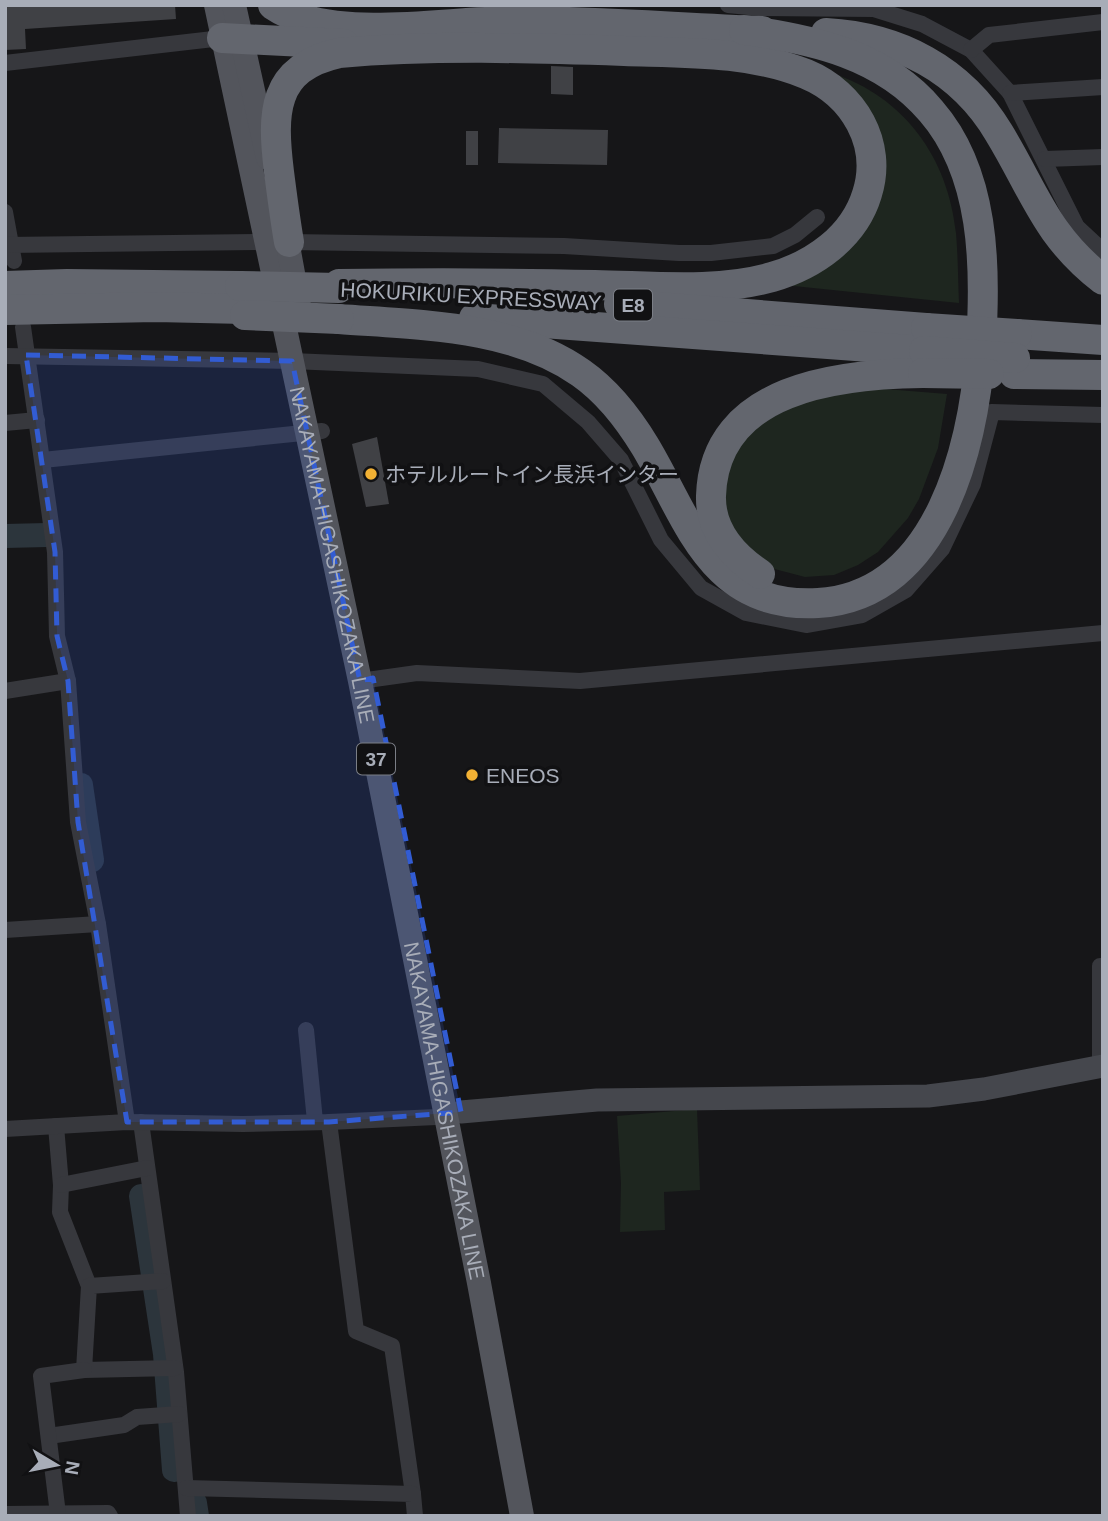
<svg xmlns="http://www.w3.org/2000/svg" width="1108" height="1521" font-family="Helvetica,'Noto Sans JP',sans-serif">
  <rect width="100%" height="100%" fill="#161618"/>
  <!-- green -->
  <g fill="#1e261f">
    <path d="M 832,73 C 904,97 948,157 956,233 C 958,256 958,280 959,303 L 784,285 L 881,192 Z"/>
    <polygon points="873,388 947,394 938,448 919,499 908,518 878,552 858,565 834,575 805,577 767,567 743,552 720,502 726,468 753,427 809,399"/>
    <polygon points="697,1109 700,1190 664,1192 665,1230 620,1232 621,1183 617,1116"/>
  </g>
  <g fill="none" stroke-linecap="round" stroke-linejoin="round">
    <!-- river -->
    <g stroke="#2c353c" stroke-width="24">
      <polyline points="5,536 47,535"/>
      <polyline points="81,785 92,860"/>
      <polyline points="141,1196 165,1354 174,1470"/>
      <polyline points="195,1503 197,1516"/>
    </g>
  </g>
  <!-- building -->
  <g fill="#404145">
    <polygon points="5,5 175,5 176,19 25,29 26,49 5,50"/>
    <polygon points="551,66 573,67 573,95 551,94"/>
    <polygon points="499,128 608,130 607,165 498,163"/>
    <rect x="466" y="131" width="12" height="34"/>
    <polygon points="377,437 389,504 366,507 352,444"/>
  </g>
  <g fill="none" stroke-linecap="round" stroke-linejoin="round">
    <!-- street -->
    <g stroke="#37383d" stroke-width="16">
      <polyline points="728,5 759,8 874,9 922,24 971,50 1010,93 1077,227 1103,251"/>
      <polyline points="971,50 989,35 1103,22"/>
      <polyline points="5,63 222,38"/>
      <polyline points="1010,93 1103,87"/>
      <polyline points="1045,159 1103,157"/>
      <polyline points="5,212 14,261"/>
      <polyline points="289,242 564,246 679,253 711,253 773,246 795,235 817,217"/>
      <polyline points="5,245 266,242"/>
      <polyline points="23,327 55,552 57,636 68,681 78,822 98,924 127,1122"/>
      <polyline points="5,356 292,361 478,369 543,384 588,422 621,460 661,540 701,588 746,613 806,625 862,615 906,590 942,549 973,484 992,412 1103,415"/>
      <polyline points="5,423 37,420"/>
      <polyline points="43,460 322,431"/>
      <polyline points="360,681 417,673 580,681 1103,633"/>
      <polyline points="5,691 68,681"/>
      <polyline points="5,930 98,924"/>
      <polyline points="306,1030 315,1121"/>
      <polyline points="1100,1066 1100,966 1103,966"/>
      <polyline points="141,1122 176,1372 188,1516"/>
      <polyline points="329,1122 356,1331 392,1346 413,1494"/>
      <polyline points="56,1126 61,1185 60,1212 89,1286"/>
      <polyline points="5,1129 127,1122 243,1124 329,1122 436,1117 455,1113"/>
      <polyline points="61,1185 147,1168"/>
      <polyline points="163,1281 89,1286 84,1370 175,1368"/>
      <polyline points="49,1436 124,1425 137,1417 179,1414"/>
      <polyline points="186,1488 413,1494 415,1516"/>
      <polyline points="5,1514 108,1513 110,1516"/>
      <polyline points="58,1514 41,1376 84,1370"/>
    </g>
    <!-- secondary -->
    <polyline stroke="#45474d" stroke-width="23" points="461,1112 597,1100 928,1096 984,1089 1103,1066"/>
    <!-- primary -->
    <g stroke="#53555c" stroke-width="24">
      <path id="s1" d="M 216,5 L 360,681 L 479,1283 L 522,1516"/>
      <polyline points="234,5 268,158"/>
      <polyline points="284,224 299,306"/>
    </g>
    <!-- highway -->
    <g stroke="#63666e" stroke-width="30">
      <path d="M 273,5 C 332,45 446,20 516,21 C 598,21 680,28 762,31"/>
      <path d="M 826,33 C 898,37 961,69 999,133 C 1035,192 1045,235 1103,280"/>
      <polyline points="222,38 344,44"/>
      <path d="M 289,242 C 285,219 282,195 279,172 C 272,114 271,68 339,53 C 433,45 529,48 624,51 C 684,53 750,51 806,74 C 854,94 883,144 867,194 C 854,237 814,265 772,277 C 716,293 653,286 595,285 C 509,283 424,283 339,284"/>
      <polyline points="5,286 67,284 240,286"/>
      <polyline points="619,304 926,328"/>
      <polyline points="5,310 156,307 245,309"/>
      <polyline points="474,318 924,351"/>
      <path d="M 339,319 C 419,325 514,325 581,373 C 608,392 628,418 645,446 C 689,519 710,609 818,603 C 941,596 974,442 981,344 C 986,266 985,173 931,111 C 884,55 813,39 744,30"/>
      <polyline points="1017,334 1103,340"/>
      <polyline points="1014,374 1103,375"/>
      <path d="M 760,574 C 733,556 710,531 711,496 C 714,387 840,374 923,373"/>
    </g>
    <!-- highway-bridge -->
    <g stroke="#63666e" stroke-width="30">
      <polyline points="240,286 339,288"/>
      <polyline points="245,315 339,319"/>
      <polyline points="926,328 1017,334"/>
      <polyline points="924,351 1015,358"/>
      <polyline points="923,373 989,374"/>
    </g>
  </g>
  <!-- marked area -->
  <path fill="#325cd3" fill-opacity="0.2" stroke="#325cd3" stroke-width="5" stroke-dasharray="14 9" stroke-linejoin="round" d="M 26,355 L 292,361 L 360,681 L 373,678 L 461,1112 L 329,1122 L 127,1122 L 78,822 L 68,681 L 57,636 L 55,552 Z"/>
  <!-- markers -->
  <g fill="#f2b134" stroke="#111113" stroke-width="2.5">
    <circle cx="371" cy="474" r="7"/>
    <circle cx="472" cy="775" r="7"/>
  </g>
  <g text-anchor="middle" dominant-baseline="central" stroke-width="7" stroke-linejoin="round" paint-order="stroke">
    <!-- shield labels -->
    <g fill="#111113" stroke="#7b7e86" stroke-width="2">
      <rect x="614" y="289.5" width="38" height="31" rx="5"/>
      <rect x="357" y="743.5" width="38" height="31" rx="5"/>
    </g>
    <g font-size="19" font-weight="bold" fill="#a8adb8">
      <text x="633" y="305">E8</text>
      <text x="376" y="759">37</text>
    </g>
    <!-- street labels -->
    <g font-size="21" fill="#a8adb8" stroke="#111113">
      <text transform="translate(471 296) rotate(3)">HOKURIKU EXPRESSWAY</text>
      <text stroke="none"><textPath href="#s1" startOffset="562">NAKAYAMA-HIGASHIKOZAKA LINE</textPath></text>
      <text stroke="none"><textPath href="#s1" startOffset="1129">NAKAYAMA-HIGASHIKOZAKA LINE</textPath></text>
    </g>
    <!-- poi labels -->
    <g font-size="21" fill="#a8adb8" stroke="#111113" text-anchor="start">
      <text x="385" y="474">ホテルルートイン長浜インター</text>
      <text x="486" y="775">ENEOS</text>
    </g>
  </g>
  <!-- border -->
  <rect width="1108" height="1521" fill="none" stroke="#a8adb8" stroke-width="14"/>
  <!-- north arrow -->
  <g transform="translate(56 1465) rotate(100)" stroke="#111113" stroke-width="5" paint-order="stroke">
  <path d="M0-5L12 26L0 18L-12 26Z" fill="#a8adb8"/>
  <text y="-10" font-size="19" font-weight="bold" text-anchor="middle" fill="#a8adb8">N</text>
  </g>
</svg>
